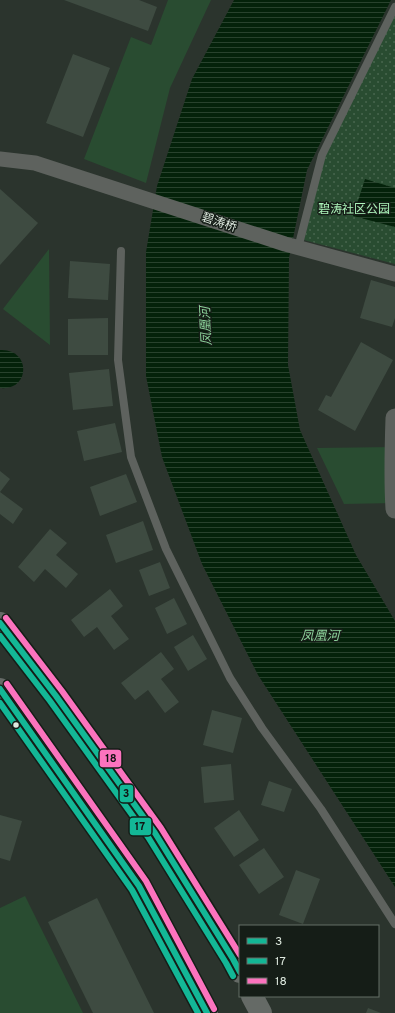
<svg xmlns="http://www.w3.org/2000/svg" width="395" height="1013" font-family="Overpass,'Noto Sans SC',sans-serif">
  <defs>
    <pattern id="park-dots" width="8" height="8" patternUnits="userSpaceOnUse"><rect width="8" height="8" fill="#294c31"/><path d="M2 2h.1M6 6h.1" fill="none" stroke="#48664e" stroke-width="1.8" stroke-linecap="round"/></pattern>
    <pattern id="water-rules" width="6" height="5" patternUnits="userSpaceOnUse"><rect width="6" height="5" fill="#04220a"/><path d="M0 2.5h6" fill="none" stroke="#28422d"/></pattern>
  </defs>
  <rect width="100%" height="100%" fill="#2b342d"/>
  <!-- grass -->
  <g fill="#294c31">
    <polygon points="168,0 211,0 170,88 146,183 84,159 131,37 151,45"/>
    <polygon points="49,249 50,345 3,309"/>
    <polygon points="395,447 395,503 344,504 317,448"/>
    <polygon points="25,896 83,1013 0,1013 0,908"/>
  </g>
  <!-- park -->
  <polygon fill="url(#park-dots)" points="395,15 395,264 304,240 325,156"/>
  <!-- water -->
  <g fill="url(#water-rules)">
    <polygon points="234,0 391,0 307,170 289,258 288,365 300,430 356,555 395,621 395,887 258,675 202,564 162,457 146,376 146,252 157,186 192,79"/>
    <polygon points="365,179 395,188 395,227 353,216"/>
    <path d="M 0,350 C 31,348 31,391 0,388 Z"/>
  </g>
  <!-- building -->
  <g fill="#3e4b41">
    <polygon points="64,0 139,0 157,7 148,31"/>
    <polygon points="73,54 110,68 83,137 46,123"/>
    <polygon points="0,189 38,223 0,265"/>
    <polygon points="70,261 110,264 108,300 68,298"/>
    <polygon points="371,280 395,287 395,318 392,327 360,318"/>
    <polygon points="108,318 108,355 68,355 68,319"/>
    <polygon points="361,342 393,360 355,431 318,410 326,395 331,397"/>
    <polygon points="109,369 113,406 73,410 69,373"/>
    <polygon points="115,423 122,452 84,461 77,431"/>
    <polygon points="0,471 10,479 0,492 23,509 13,524 0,514"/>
    <polygon points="126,474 137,502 100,516 90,487"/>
    <polygon points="143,521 153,550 116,563 106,535"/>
    <polygon points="50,529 67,543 56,555 78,574 66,588 45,569 34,582 18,567"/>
    <polygon points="160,562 170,588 149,596 139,570"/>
    <polygon points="110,589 123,606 111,616 129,639 114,650 97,627 84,637 71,620"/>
    <polygon points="174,598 187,624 167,634 155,608"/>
    <polygon points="193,635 207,659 188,671 174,647"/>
    <polygon points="161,652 174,669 161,679 179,702 165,713 148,690 135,700 121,683"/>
    <polygon points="212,710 242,718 233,753 203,745"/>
    <polygon points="231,764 234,800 204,803 201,767"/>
    <polygon points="269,781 292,789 284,812 261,805"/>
    <polygon points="239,810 259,840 234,857 214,828"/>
    <polygon points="0,815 22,821 10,861 0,858"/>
    <polygon points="264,848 284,877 259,894 239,865"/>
    <polygon points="296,870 320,879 303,924 279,915"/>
    <polygon points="97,898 154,1013 93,1013 48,922"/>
    <polygon points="368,1008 381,1013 366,1013"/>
  </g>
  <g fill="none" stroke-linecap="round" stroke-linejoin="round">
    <!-- service -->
    <g stroke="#5e625e" stroke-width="8">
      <polyline points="298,248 322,155 395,7"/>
      <polyline points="121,251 118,360 131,457 166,549 230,678 262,728 321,809 395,924"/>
    </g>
    <!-- minor -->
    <polyline stroke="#5e625e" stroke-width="15" points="0,159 35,163 285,244 395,274"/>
    <!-- tertiary -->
    <path stroke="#5e625e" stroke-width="19" d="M 395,418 C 394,448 393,478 395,509"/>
    <!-- primary -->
    <g stroke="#656a66" stroke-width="22">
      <polyline points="0,623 56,696 155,833 233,959 240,972"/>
      <polyline points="0,689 139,886 207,1013"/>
      <polyline points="252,996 261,1013"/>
    </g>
    <defs>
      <g id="bus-1">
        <polyline points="0,623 56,696 155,833 233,959 240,972"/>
        <polyline points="0,689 139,886 207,1013"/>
      </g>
      <g id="bus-2">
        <polyline points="0,636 50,701 148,837 226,963 233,976"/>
        <polyline points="0,703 132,890 198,1013"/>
      </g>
      <g id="bus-3">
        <polyline points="6,618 62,691 161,828 240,955"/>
        <polyline points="7,684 146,881 214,1009"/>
      </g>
    </defs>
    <!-- bus-1 casing -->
    <use href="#bus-1" stroke="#151d17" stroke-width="9"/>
    <!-- bus-2 casing -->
    <use href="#bus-2" stroke="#151d17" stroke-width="9"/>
    <!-- bus-3 casing -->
    <use href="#bus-3" stroke="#151d17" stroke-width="9"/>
    <!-- bus-1 -->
    <use href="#bus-1" stroke="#13b796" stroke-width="6"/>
    <!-- bus-2 -->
    <use href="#bus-2" stroke="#13b796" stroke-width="6"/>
    <!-- bus-3 -->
    <use href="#bus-3" stroke="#fc73be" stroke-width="6"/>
  </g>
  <!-- markers -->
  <circle fill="#dee9df" stroke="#151d17" stroke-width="1.5" cx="16" cy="725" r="3.5"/>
  <g text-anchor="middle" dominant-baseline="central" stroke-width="3" stroke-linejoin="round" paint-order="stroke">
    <!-- park labels -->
    <g font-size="12" fill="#acf4ba" stroke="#151d17">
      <text x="354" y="210">碧涛社区公园</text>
    </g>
    <!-- street labels -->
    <g font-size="12" fill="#dee9df" stroke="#151d17">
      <text transform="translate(219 223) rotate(18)">碧涛桥</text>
    </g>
    <!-- water labels -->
    <g font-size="13" font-style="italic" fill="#8cd29a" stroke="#151d17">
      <text transform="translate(207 326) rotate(-93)">凤凰河</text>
      <text x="320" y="637">凤凰河</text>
    </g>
  </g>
  <g stroke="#151d17" stroke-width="1.5">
    <rect x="99" y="749" width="23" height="19" rx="4" fill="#fc73be"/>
    <rect x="119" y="784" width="15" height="19" rx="4" fill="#13b796"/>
    <rect x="129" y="817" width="23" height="19" rx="4" fill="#13b796"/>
  </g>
  <g font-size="11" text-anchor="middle" font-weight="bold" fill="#111">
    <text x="111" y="762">18</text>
    <text x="126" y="797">3</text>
    <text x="140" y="830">17</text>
  </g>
  <!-- legend -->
  <rect x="239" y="925" width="140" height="72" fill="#151d17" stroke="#656f67"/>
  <rect x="247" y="938" width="20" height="6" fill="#13b796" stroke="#656f67"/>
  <text x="275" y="945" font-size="12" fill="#dee9df">3</text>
  <rect x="247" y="958" width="20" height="6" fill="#13b796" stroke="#656f67"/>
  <text x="275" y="965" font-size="12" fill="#dee9df">17</text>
  <rect x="247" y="978" width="20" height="6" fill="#fc73be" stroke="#656f67"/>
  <text x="275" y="985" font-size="12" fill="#dee9df">18</text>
</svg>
